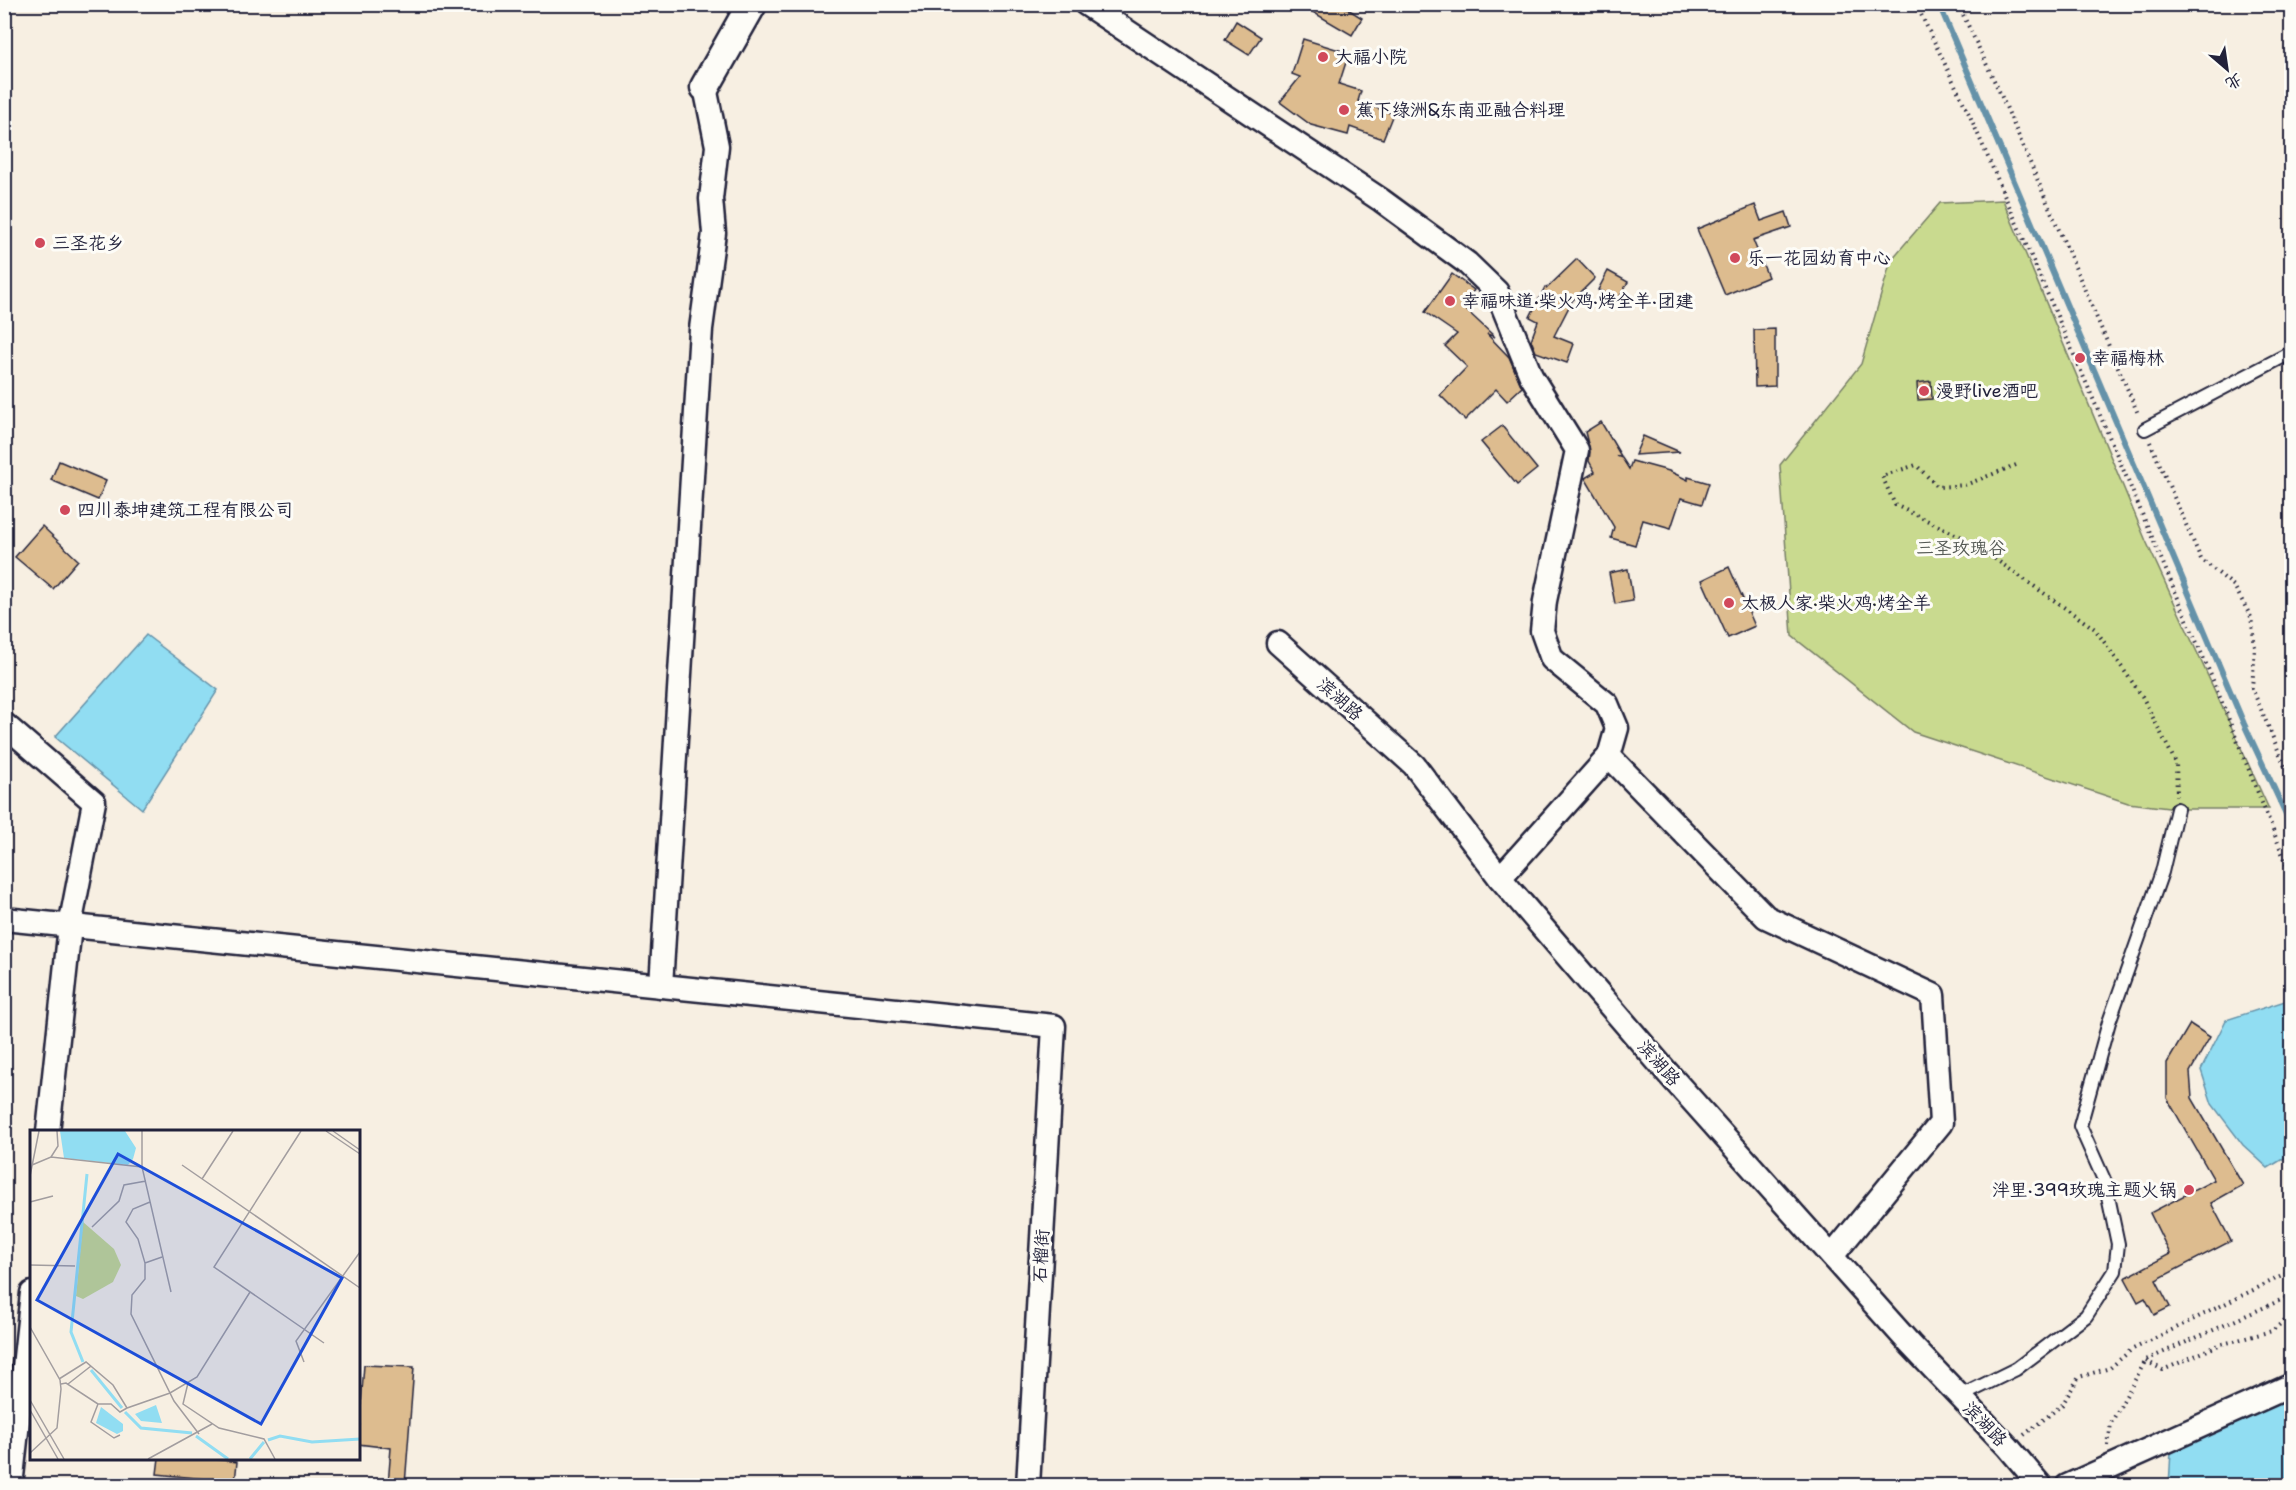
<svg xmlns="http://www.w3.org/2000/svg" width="2296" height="1490" font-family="'Shantell Sans','LXGW WenKai TC',sans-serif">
  <rect width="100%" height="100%" fill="#f7efe2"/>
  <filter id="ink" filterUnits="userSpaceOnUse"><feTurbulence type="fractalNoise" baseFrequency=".0167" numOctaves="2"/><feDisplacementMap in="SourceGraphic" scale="12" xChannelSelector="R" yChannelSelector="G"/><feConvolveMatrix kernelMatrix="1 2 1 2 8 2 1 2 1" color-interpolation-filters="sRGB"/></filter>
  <g filter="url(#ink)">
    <!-- green -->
    <polygon fill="#c9da8f" stroke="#767e65" stroke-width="1.5" points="2003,200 2146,541 2269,809 2177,809 2128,803 1913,732 1792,636 1780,465 1861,364 1891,260 1940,203"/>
    <!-- water -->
    <g fill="#91ddf2" stroke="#6592a9" stroke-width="1.5">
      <polygon points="146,635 218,690 142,809 55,737"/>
      <polygon points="2291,999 2288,1027 2292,1033 2291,1154 2268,1168 2243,1145 2212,1104 2201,1070 2226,1020"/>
      <polygon points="2291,1399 2291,1485 2169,1486 2171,1451"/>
    </g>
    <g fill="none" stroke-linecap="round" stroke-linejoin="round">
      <!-- stream -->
      <polyline stroke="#6592a9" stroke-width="6" points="1939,4 2244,724 2292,827"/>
    </g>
    <!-- building -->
    <g fill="#ddbc8f" stroke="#22223b" stroke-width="1.5">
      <polygon points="1299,4 1340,4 1362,18 1352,35"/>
      <polygon points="1236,21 1261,37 1249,55 1225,40"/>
      <polygon points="1303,39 1349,53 1339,84 1361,91 1358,101 1393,114 1383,139 1350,127 1348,135 1311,125 1280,102 1300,77 1292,74"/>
      <polygon points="1755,205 1761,221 1786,212 1791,227 1753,240 1768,277 1725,295 1697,229"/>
      <polygon points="1577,259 1595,278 1572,301 1554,336 1574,344 1567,363 1536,352 1531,340 1538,321 1530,317 1545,287 1547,288"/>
      <polygon points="1608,271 1628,282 1618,300 1598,290"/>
      <polygon points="1452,274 1474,290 1463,307 1495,337 1487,334 1509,357 1522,387 1507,401 1496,389 1465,420 1440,395 1467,367 1445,346 1457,334 1425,312"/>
      <polygon points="1775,329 1775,386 1755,387 1754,330"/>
      <polygon points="1931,381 1932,399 1918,400 1917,383"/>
      <polygon points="1601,422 1621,456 1617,456 1622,458 1629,469 1632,461 1669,471 1688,480 1688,477 1709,483 1702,504 1681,498 1671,528 1643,520 1635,545 1611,538 1614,527 1585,478 1595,472 1589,461 1590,452 1585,432"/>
      <polygon points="1502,426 1537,469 1517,485 1481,442"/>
      <polygon points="1643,436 1680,452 1635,455"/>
      <polygon points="59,461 106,481 98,500 51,480"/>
      <polygon points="42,526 78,560 53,589 15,557"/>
      <polygon points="1729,567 1755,626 1728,638 1702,580"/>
      <polygon points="1628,569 1633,601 1615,604 1609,573"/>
      <polygon points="2190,1024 2210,1037 2190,1072 2192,1098 2243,1185 2211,1203 2231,1241 2156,1280 2170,1307 2154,1315 2145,1298 2138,1302 2125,1278 2170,1254 2150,1213 2214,1180 2167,1098 2167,1063"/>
      <polygon points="364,1365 414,1367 405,1485 388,1485 391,1448 358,1444"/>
      <polygon points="159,1458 208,1458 237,1462 235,1482 157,1474"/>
    </g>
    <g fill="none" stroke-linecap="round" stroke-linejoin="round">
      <defs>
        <g id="service">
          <polyline points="2145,429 2292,352"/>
          <polyline points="1959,1397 2016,1369 2086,1316 2115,1271 2118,1244 2105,1182 2080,1126 2109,1022 2162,872 2177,809"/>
        </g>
        <g id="minor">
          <polyline points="1086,4 1381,200 1467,263 1497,292 1531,376 1577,450 1545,601 1542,631 1552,659 1607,704 1617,728 1609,756 1766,917 1933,995 1941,1123 1832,1256"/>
          <polyline points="1278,643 1414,765 1500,878 1665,1070 1910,1344 2008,1447 2041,1486"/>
          <polyline points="4,724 94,802 70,926 48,1132"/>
          <polyline points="1500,878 1609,756"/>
          <polyline points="4,919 1054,1026 1028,1486"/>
          <polyline points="661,986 701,329 714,233 711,199 717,146 705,87"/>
          <polyline points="11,1486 32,1293"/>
          <polyline points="2067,1486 2292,1385"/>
        </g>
        <polyline id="tertiary" points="705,87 752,4"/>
      </defs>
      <!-- service casing -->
      <use href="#service" stroke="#22223b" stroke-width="16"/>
      <!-- minor casing -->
      <use href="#minor" stroke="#22223b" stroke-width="27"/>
      <!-- tertiary casing -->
      <use href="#tertiary" stroke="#22223b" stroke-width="33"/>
      <!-- path -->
      <g stroke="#22223b" stroke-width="4" stroke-dasharray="1.5 4.5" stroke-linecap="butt">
        <polyline points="1916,4 1970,116 2088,387 2215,685 2292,878"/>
        <polyline points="1958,4 2001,95 2139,416"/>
        <polyline points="2150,442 2201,559 2234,586 2251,617 2255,647 2252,688 2292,783"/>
        <polyline points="2016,465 1965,485 1938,487 1916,465 1882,476 1895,505 1968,540 2095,629 2142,696 2176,763 2177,796"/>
        <polyline points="2146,1361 2163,1370 2219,1345 2272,1331 2292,1314"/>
        <polyline points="2024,1435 2062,1405 2079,1377 2110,1368 2131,1350 2292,1271"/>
        <polyline points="2108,1446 2111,1423 2146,1360 2292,1295"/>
      </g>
      <!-- service -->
      <use href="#service" stroke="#fdfcf7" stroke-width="12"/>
      <!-- minor -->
      <use href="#minor" stroke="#fdfcf7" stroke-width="22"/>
      <!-- tertiary -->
      <use href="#tertiary" stroke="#fdfcf7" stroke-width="28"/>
    </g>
  </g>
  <!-- markers -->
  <g fill="#d1495b" stroke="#fdfcf7" stroke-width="2">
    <circle cx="1323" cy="57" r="6"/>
    <circle cx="1344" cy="110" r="6"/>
    <circle cx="40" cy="243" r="6"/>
    <circle cx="1735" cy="258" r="6"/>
    <circle cx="1450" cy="301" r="6"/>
    <circle cx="2080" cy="358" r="6"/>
    <circle cx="1924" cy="391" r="6"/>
    <circle cx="65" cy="510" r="6"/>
    <circle cx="1729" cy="603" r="6"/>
    <circle cx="2189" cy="1190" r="6"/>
  </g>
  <g text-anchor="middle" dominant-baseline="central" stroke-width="6" stroke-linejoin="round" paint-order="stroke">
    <!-- poi labels -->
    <g font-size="18" fill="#22223b" stroke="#fdfcf7" text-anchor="start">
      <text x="1335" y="57">大福小院</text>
      <text x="1356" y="110">蕉下绿洲&amp;东南亚融合料理</text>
      <text x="52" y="243">三圣花乡</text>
      <text x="1747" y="258">乐一花园幼育中心</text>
      <text x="1462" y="301">幸福味道·柴火鸡·烤全羊·团建</text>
      <text x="2092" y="358">幸福梅林</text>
      <text x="1936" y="391">漫野live酒吧</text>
      <text x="77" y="510">四川泰坤建筑工程有限公司</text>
      <text x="1741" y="603">太极人家·柴火鸡·烤全羊</text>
      <text x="2177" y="1190" text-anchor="end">泮里·399玫瑰主题火锅</text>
    </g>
    <!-- park labels -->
    <g font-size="18" fill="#545954" stroke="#fdfcf7">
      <text x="1961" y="548">三圣玫瑰谷</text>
    </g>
    <!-- street labels -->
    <g font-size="18" fill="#22223b" stroke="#fdfcf7">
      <text transform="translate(1340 699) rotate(42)">滨湖路</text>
      <text transform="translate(1659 1063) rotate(49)">滨湖路</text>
      <text transform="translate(1041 1256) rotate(-87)">石榴街</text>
      <text transform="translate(1985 1424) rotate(46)">滨湖路</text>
    </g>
  </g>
  <!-- overview -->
  <g transform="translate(30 1130)">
    <rect width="330" height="330" fill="#f7efe2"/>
    <path d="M 53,92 L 84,119 L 91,135 L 83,152 L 53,169 L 46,166 Z" fill="#c9da8f"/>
    <path d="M 30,1 L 95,1 L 106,18 L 103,29 L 98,35 L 34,28 ZM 126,275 L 132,293 L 111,291 L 105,284 ZM 71,277 L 93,294 L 93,301 L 87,304 L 66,293 Z" fill="#91ddf2"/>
    <path fill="none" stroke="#91ddf2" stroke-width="3" d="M 53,232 L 41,202 L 57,44M 61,240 L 92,278M 95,282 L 111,298 L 162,303M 166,306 L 198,329M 238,310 L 250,306 L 282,312 L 330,309M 220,329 L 234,312"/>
    <path fill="none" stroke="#a29d9f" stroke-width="1.5" d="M 112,1 L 112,37 L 141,162M 271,1 L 184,137 L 294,213M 296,1 L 330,24M 303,1 L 330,20M 21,27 L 28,16 L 27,1M 2,35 L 21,27 L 112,37M 152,35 L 330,158M 0,46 L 9,1M 172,49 L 203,1M 0,72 L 23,66M 120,72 L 103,79 L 96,92 L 108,109 L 115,133 L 115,149 L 102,165 L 101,184 L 144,271 L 169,304M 62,97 L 89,71 L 94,55 L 116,51M 115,133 L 132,127M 0,135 L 45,136M 0,197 L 30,250 L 31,259 L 27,298 L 0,323M 274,232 L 266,211 L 330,122M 29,249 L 56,232 L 83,255 L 97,278 L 140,263 L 167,247 L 220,162M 158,253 L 153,274 L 189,298 L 234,309 L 245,329M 31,254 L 36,253 L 68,274M 38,254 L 61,236M 0,270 L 34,329M 0,280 L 28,329M 90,305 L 84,308 L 61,292 L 68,274 L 81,274 L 90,282 L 97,278M 118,329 L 182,294"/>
    <path fill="#1d4ed8" fill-opacity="0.15" stroke="#1d4ed8" stroke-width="3" d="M 88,24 L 312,148 L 231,294 L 7,170 Z"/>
    <rect width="330" height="330" fill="none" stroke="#22223b" stroke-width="3"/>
  </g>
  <!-- margin -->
  <rect width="2296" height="1490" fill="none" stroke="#fdfcf7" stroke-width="24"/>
  <rect x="12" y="12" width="2272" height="1466" fill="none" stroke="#22223b" stroke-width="2" filter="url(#ink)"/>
  <!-- north arrow -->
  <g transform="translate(2227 69) rotate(151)" stroke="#fdfcf7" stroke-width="4.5" paint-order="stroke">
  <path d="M0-4.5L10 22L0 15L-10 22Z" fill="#22223b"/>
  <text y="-9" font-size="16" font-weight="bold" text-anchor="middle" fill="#22223b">北</text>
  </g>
</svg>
